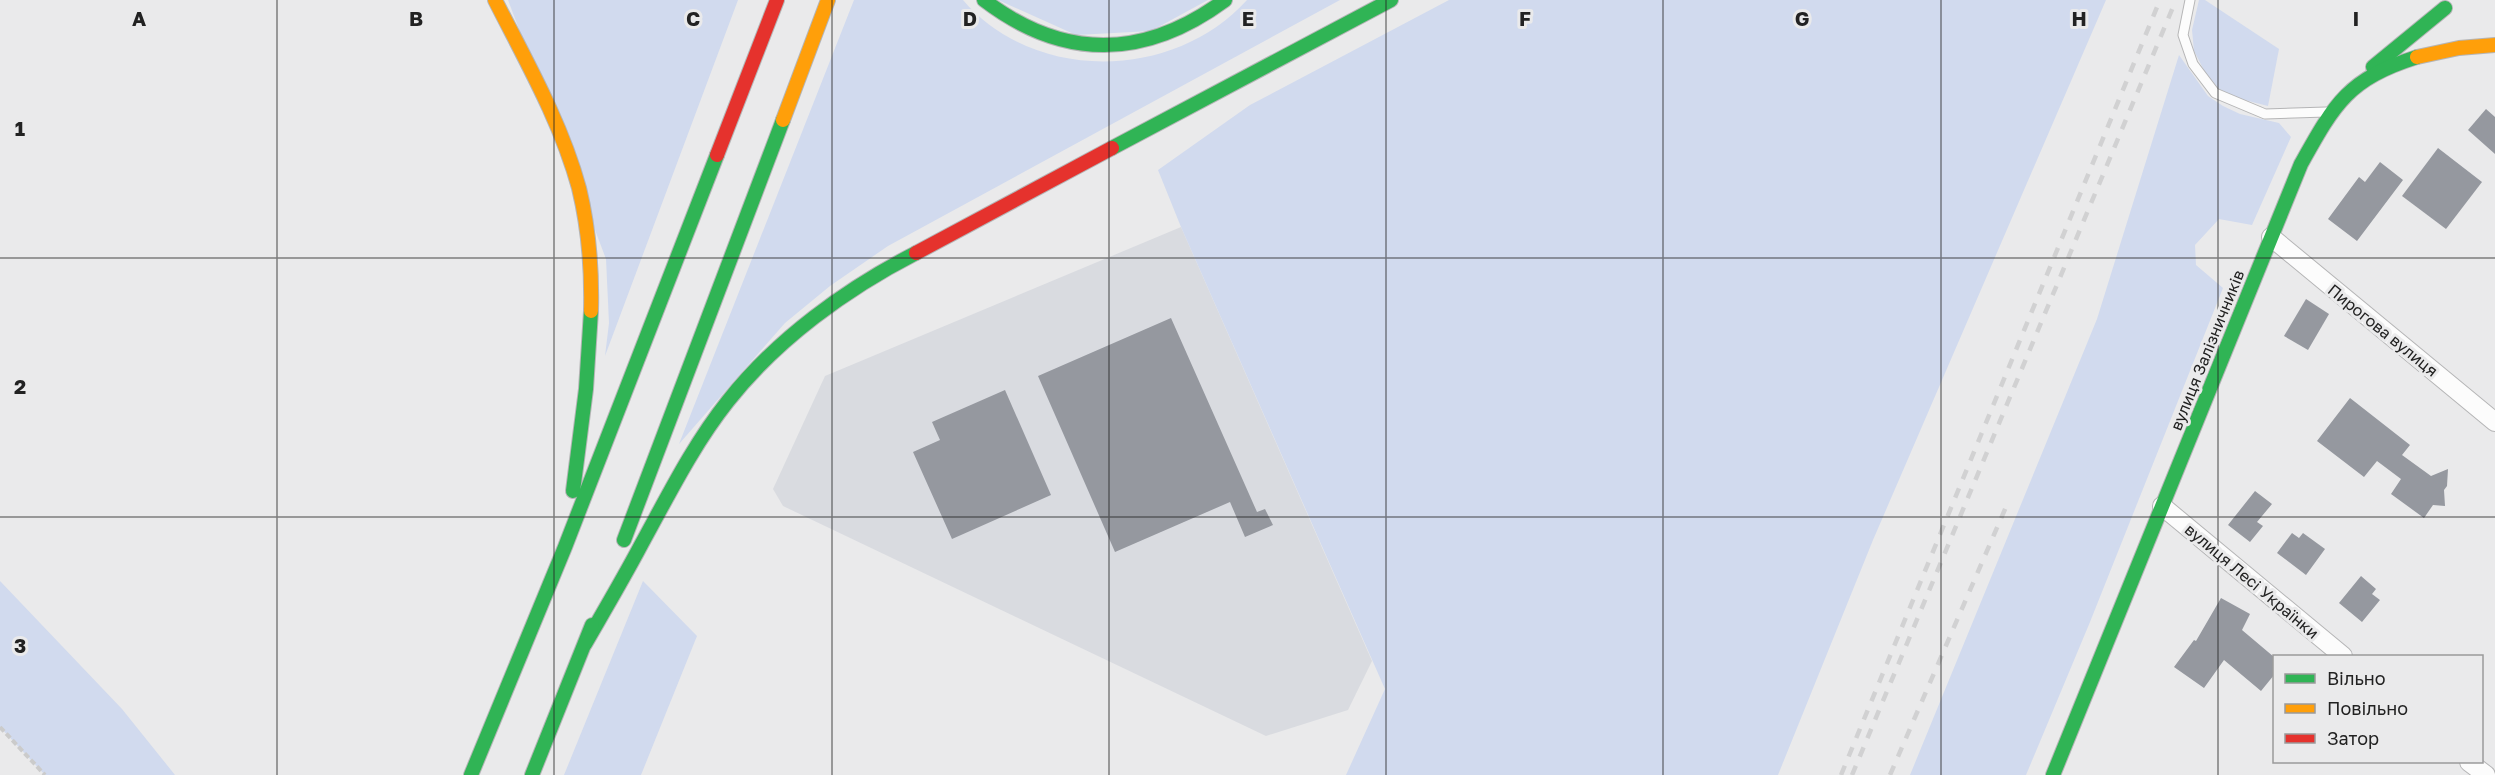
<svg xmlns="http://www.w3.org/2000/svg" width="2495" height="775" font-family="'Golos Text',sans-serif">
  <rect width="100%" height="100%" fill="#eaeaeb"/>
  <!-- built -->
  <polygon fill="#d9dbe0" points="1181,227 1372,661 1348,710 1266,736 783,506 773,489 825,376"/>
  <!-- green -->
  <g fill="#d1daee">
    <polygon points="508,0 738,0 605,356 609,323 606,259"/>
    <path d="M 854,0 L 963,0 C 1035,84 1175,80 1247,0 L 1340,0 L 888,246 L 830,286 L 785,323 L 679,444 Z"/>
    <polygon points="998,0 1208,0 1151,31 1076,35"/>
    <polygon points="1449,0 2106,0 1873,540 1778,775 1346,775 1385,689 1181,227 1158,170 1250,105"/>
    <polygon points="2199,0 2205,0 2279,49 2268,106 2225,95 2207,76 2194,51 2192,30"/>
    <polygon points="2179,55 2208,96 2223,106 2240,114 2279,123 2291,137 2252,225 2219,219 2195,245 2196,265 2223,288 2090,622 2026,775 1910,775 2097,319"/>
    <polygon points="0,581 122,709 175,775 45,775 0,727"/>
    <polygon points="643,581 697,636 641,775 564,775"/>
  </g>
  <!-- building -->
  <g fill="#95989f">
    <polygon points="2486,109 2495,117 2495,154 2468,130"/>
    <polygon points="2438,148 2482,182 2446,229 2402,196"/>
    <polygon points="2380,162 2403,180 2357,241 2328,219 2359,177 2365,182"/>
    <polygon points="2306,299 2329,314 2308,350 2284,336"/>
    <polygon points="1171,318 1257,512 1265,509 1273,525 1245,537 1230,502 1115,552 1038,376"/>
    <polygon points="1005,390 1051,495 952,539 913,452 940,440 932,422"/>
    <polygon points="2350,398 2410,445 2402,455 2431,476 2448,469 2447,486 2444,490 2445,506 2433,505 2424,518 2391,494 2401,479 2377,461 2364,477 2317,441"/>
    <polygon points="2255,491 2272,504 2257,522 2263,526 2250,542 2228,525"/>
    <polygon points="2292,533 2299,538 2303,533 2325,549 2306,575 2277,553"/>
    <polygon points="2361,576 2376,589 2372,594 2380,600 2362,622 2339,603"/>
    <polygon points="2221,598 2250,614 2242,630 2274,657 2274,675 2261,691 2224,660 2204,688 2174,667 2194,640 2196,641"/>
  </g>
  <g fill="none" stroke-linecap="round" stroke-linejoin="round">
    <defs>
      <polyline id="lane" points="2190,0 2183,35 2193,64 2215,93 2265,114 2326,112"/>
      <g id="street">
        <polyline points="2271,237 2495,422"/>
        <polyline points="2162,506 2343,656"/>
        <polyline points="2469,762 2486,775"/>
      </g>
      <g id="fast">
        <path d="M 984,0 C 1064,61 1145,59 1225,0"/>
        <polyline points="2373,67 2445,8"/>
        <polyline points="1112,148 1391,0"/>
        <polyline points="573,491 586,389 591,311"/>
        <polyline points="624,540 783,120"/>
        <path d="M 585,644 C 604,611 623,579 641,545 C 668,496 693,445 728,401 C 777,339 846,289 916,253"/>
        <polyline points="471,775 565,547 717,155"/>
        <polyline points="532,775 592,625"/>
        <path d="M 2053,775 L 2301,164 C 2335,103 2348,79 2417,57"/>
      </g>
      <g id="slow">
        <path d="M 495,0 C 526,61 561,122 579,188 C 589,229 592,270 591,311"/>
        <polyline points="2417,57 2459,48 2495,45"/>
        <polyline points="783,120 828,0"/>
      </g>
      <g id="jam">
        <polyline points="717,155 777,0"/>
        <polyline points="916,253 1112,148"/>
      </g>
    </defs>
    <!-- lane casing -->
    <use href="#lane" stroke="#b5b5b6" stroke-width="11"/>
    <!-- street casing -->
    <use href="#street" stroke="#b5b5b6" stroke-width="20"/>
    <!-- fast casing -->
    <use href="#fast" stroke="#b5b5b6" stroke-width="16"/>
    <!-- slow casing -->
    <use href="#slow" stroke="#b5b5b6" stroke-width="16"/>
    <!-- jam casing -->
    <use href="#jam" stroke="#b5b5b6" stroke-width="16"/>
    <!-- path -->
    <polyline stroke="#cbcbcb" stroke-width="4" stroke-dasharray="6 3" stroke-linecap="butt" points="0,727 45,775"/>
    <!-- lane -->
    <use href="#lane" stroke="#fcfcfc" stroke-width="9"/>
    <!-- street -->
    <use href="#street" stroke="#fcfcfc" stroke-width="18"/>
    <!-- fast -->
    <use href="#fast" stroke="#30b455" stroke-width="14"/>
    <!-- slow -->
    <use href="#slow" stroke="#ff9f0a" stroke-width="14"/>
    <!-- jam -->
    <use href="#jam" stroke="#e5322d" stroke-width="14"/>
    <!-- rail -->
    <g stroke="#d1d1d2" stroke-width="4.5" stroke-dasharray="10 10" stroke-linecap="butt">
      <polyline points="1841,775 2160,0"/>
      <polyline points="1852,775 2176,0"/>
      <polyline points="1890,775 2009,500"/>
    </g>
  </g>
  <!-- grid -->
  <path fill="none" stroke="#222" stroke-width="1.5" stroke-opacity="0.55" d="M 277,0 L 277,775M 554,0 L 554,775M 832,0 L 832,775M 1109,0 L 1109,775M 1386,0 L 1386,775M 1663,0 L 1663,775M 1941,0 L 1941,775M 2218,0 L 2218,775M 0,258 L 2495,258M 0,517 L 2495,517"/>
  <g text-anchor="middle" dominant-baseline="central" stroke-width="6" stroke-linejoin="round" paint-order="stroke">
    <!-- street labels -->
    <g font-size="16" fill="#222" stroke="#eaeaeb">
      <text transform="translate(2383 330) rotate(39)">Пирогова вулиця</text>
      <text transform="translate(2207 350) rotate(-68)">вулиця Залізничників</text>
      <text transform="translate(2252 581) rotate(40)">вулиця Лесі Українки</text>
    </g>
  </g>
  <g font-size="20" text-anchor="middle" font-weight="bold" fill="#222" stroke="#eaeaeb" stroke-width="6" stroke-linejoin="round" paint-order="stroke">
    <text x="139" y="26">A</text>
    <text x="416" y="26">B</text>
    <text x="693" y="26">C</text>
    <text x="970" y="26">D</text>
    <text x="1248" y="26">E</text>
    <text x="1525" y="26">F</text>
    <text x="1802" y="26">G</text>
    <text x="2079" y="26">H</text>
    <text x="2356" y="26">I</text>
    <text x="20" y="136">1</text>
    <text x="20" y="394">2</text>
    <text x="20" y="653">3</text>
  </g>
  <!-- legend -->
  <rect x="2273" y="655" width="210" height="108" fill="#eaeaeb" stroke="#9a9a9b" stroke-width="1.5"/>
  <rect x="2285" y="674" width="30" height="9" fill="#30b455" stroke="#9a9a9b" stroke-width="1.5"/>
  <text x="2327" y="685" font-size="18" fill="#222222">Вільно</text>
  <rect x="2285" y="704" width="30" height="9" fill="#ff9f0a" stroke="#9a9a9b" stroke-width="1.5"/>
  <text x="2327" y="715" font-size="18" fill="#222222">Повільно</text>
  <rect x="2285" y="734" width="30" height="9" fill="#e5322d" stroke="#9a9a9b" stroke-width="1.5"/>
  <text x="2327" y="745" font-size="18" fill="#222222">Затор</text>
</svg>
